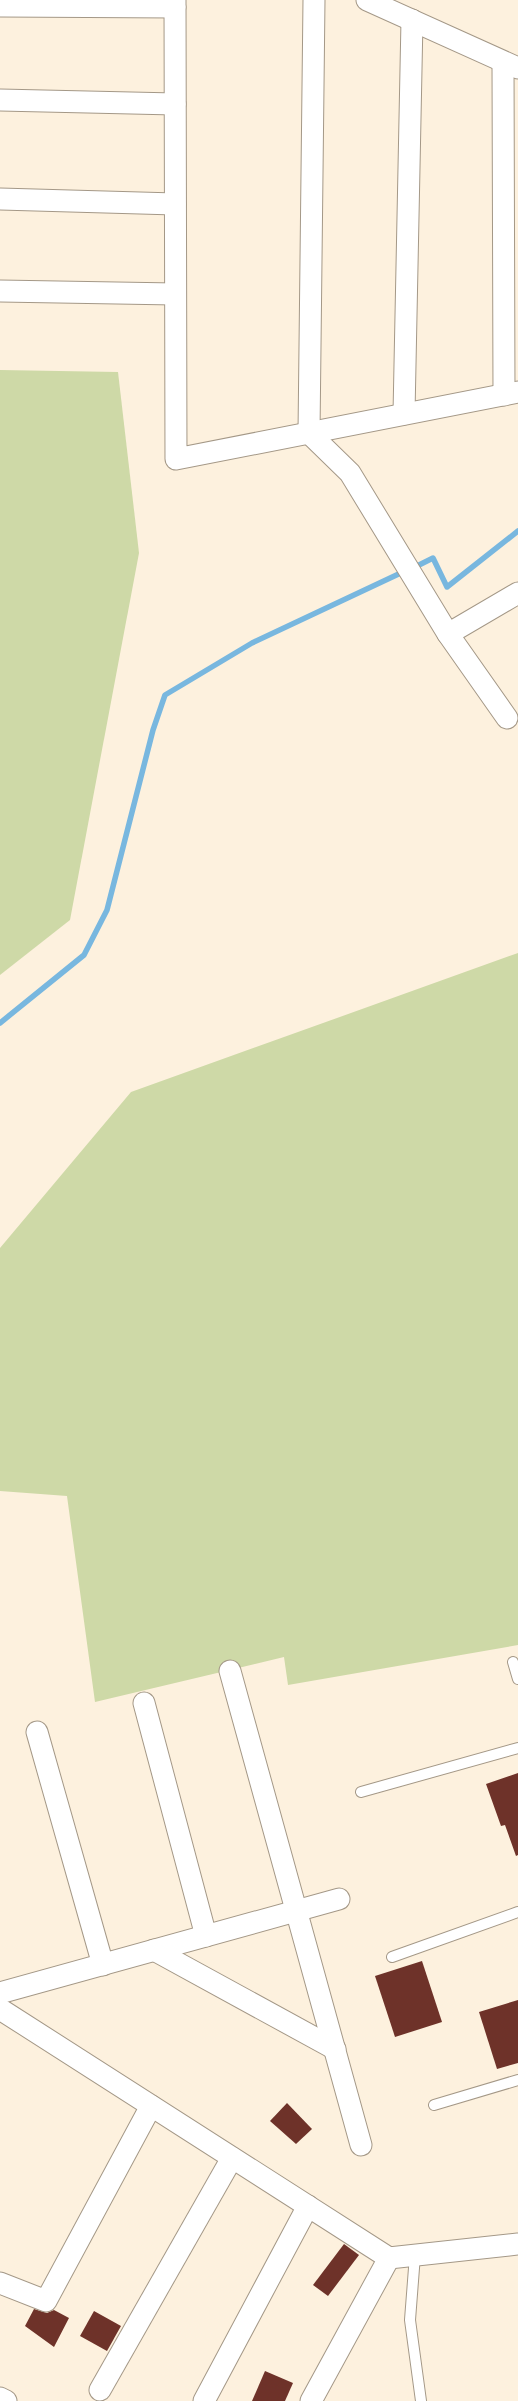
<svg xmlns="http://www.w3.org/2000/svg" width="518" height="2401" font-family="'Sofia Sans Condensed',sans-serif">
  <rect width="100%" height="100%" fill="#fdf1de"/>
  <!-- green -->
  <g fill="#ced9a7">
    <polygon points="0,370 118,372 139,553 70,920 0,975"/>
    <polygon points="518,953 518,1645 288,1685 284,1657 95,1702 67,1496 0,1491 0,1248 131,1092"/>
  </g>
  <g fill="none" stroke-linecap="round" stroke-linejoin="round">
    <!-- stream -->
    <g stroke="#78b7df" stroke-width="5.5">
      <polyline points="413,568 433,558 447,587 518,531"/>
      <polyline points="0,1023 84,955 107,910 153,730 165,695 252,643 405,571"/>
    </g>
  </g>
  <!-- building -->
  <g fill="#6e3229">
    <polygon points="518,1773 518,1855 516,1856 505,1825 501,1826 486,1784"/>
    <polygon points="422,1961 442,2022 395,2037 375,1976"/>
    <polygon points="518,2000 518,2063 497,2069 479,2012"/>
    <polygon points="287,2103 312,2129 296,2144 270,2121"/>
    <polygon points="344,2244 359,2255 328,2296 313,2285"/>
    <polygon points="34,2309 47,2313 54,2310 69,2318 54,2347 25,2326"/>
    <polygon points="94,2311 121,2326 107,2351 80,2336"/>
    <polygon points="265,2371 293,2383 285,2401 252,2401"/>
  </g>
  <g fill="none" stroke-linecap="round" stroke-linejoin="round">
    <defs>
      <g id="lane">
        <polyline points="513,1662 518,1679"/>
        <polyline points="361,1792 518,1748"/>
        <polyline points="392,1957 518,1912"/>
        <polyline points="434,2105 518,2080"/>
        <polyline points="415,2255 410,2320 421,2401"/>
      </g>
      <g id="street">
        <polyline points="175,0 176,459 518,392"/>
        <polyline points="314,0 309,433 350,473 448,634 518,593"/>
        <polyline points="367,0 518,68"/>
        <polyline points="0,6 175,7"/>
        <polyline points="503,63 504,395"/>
        <polyline points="0,100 175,104"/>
        <polyline points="0,199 175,204"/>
        <polyline points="0,291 175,294"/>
        <polyline points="404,414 412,20"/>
        <polyline points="448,634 507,718"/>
        <polyline points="230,1671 361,2145"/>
        <polyline points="144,1703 206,1936"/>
        <polyline points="37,1732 103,1965"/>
        <polyline points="154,1950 335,2049"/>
        <polyline points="0,1993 339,1899"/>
        <polyline points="0,2009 389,2258 518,2244"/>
        <polyline points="0,2283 46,2301 151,2106"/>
        <polyline points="100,2390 232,2158"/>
        <polyline points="0,2398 6,2401"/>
        <polyline points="204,2401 308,2206"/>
        <polyline points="311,2401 389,2258"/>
      </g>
    </defs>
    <!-- lane casing -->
    <use href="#lane" stroke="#a49887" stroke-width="12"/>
    <!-- street casing -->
    <use href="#street" stroke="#a49887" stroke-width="23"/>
    <!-- lane -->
    <use href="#lane" stroke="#fff" stroke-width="10"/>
    <!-- street -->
    <use href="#street" stroke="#fff" stroke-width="21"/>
  </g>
</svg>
